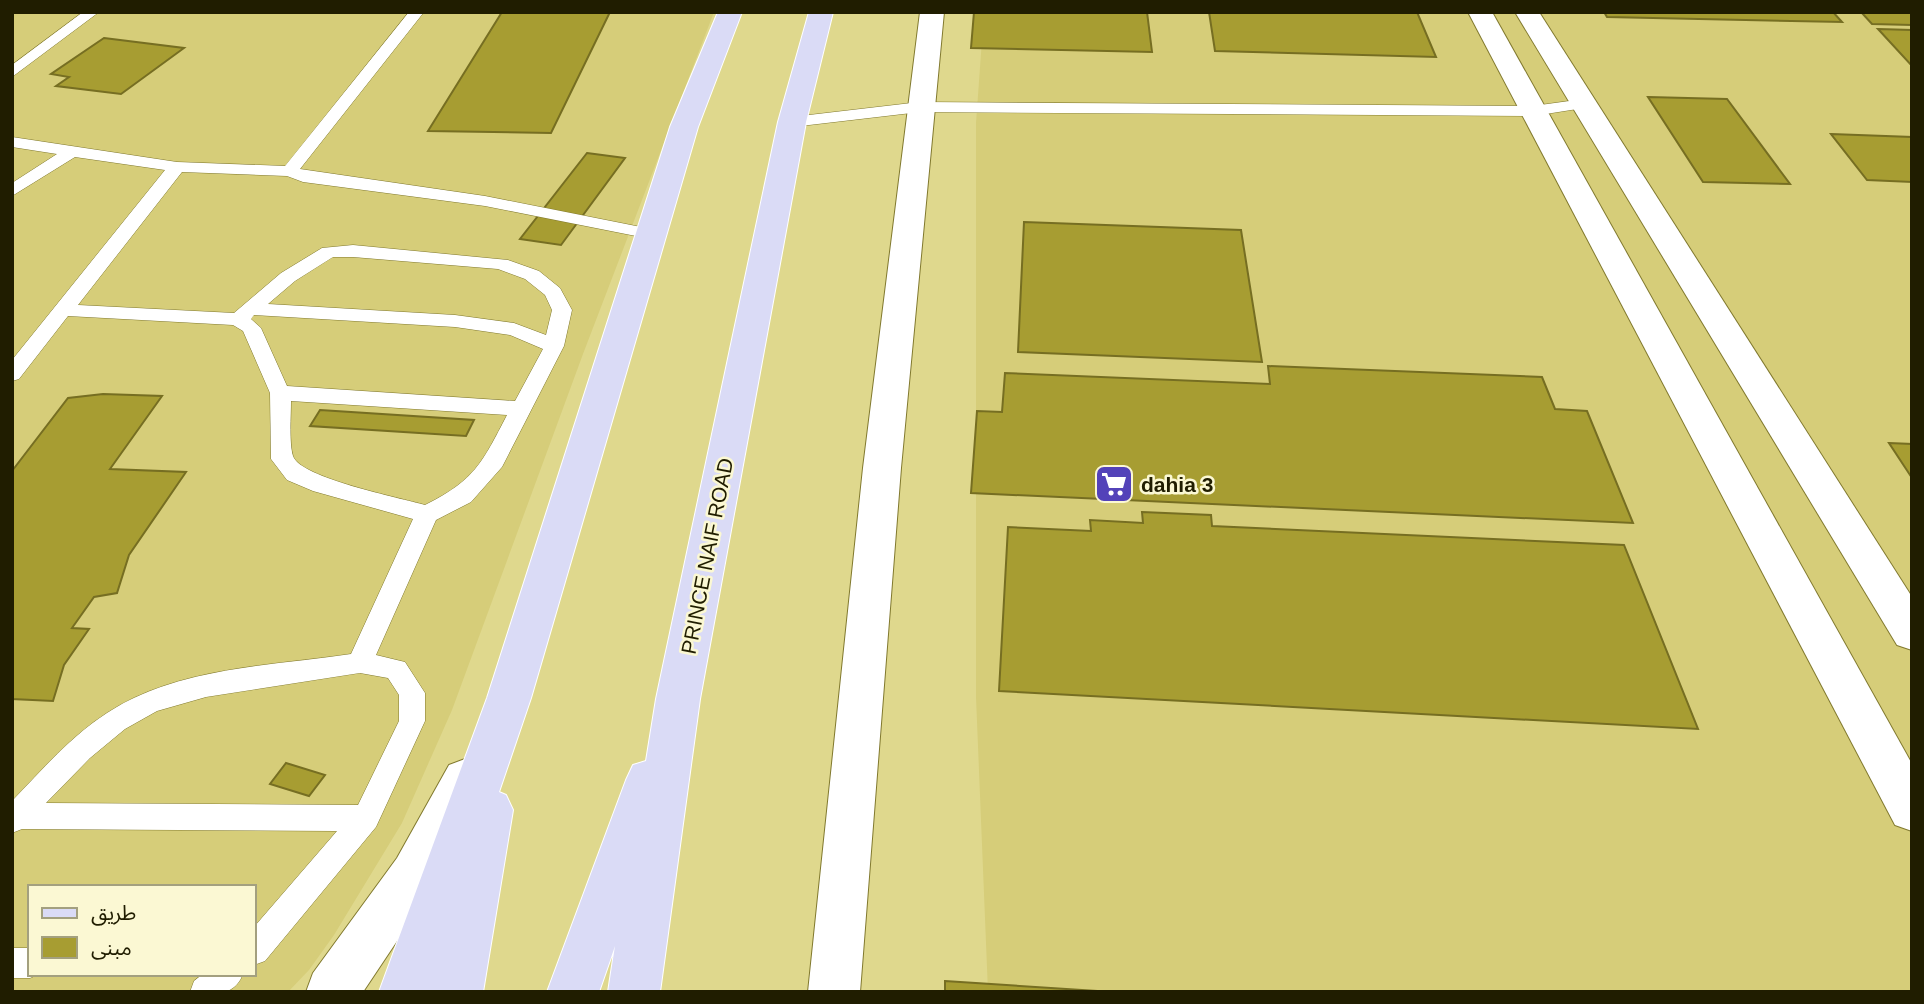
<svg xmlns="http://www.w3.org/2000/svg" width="1924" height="1004" font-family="Helvetica,'Noto Sans Arabic',sans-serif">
  <rect width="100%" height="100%" fill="#dfd88d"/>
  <!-- built -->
  <g fill="#d6cd79" fill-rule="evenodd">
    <path d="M 12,12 L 714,12 L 583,354 L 452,710 L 402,823 L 334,935 L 309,970 L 288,992 L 12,992 ZM 30,887 L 254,887 L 254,974 L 30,974 Z"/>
    <polygon points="984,12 1912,12 1912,992 988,992 976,697 976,123"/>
  </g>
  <!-- building -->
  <g fill="#a79d32" stroke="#766e22" stroke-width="2">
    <polygon points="502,12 610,12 551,133 428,131"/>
    <polygon points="974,12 1147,12 1152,52 971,48"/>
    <polygon points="1209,12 1417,12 1436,57 1215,51"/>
    <polygon points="1604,12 1833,12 1842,22 1607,17"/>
    <polygon points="1861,12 1912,12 1912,25 1872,24"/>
    <polygon points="1878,29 1912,30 1912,66"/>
    <polygon points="104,38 184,48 121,94 56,86 69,77 51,74"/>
    <polygon points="1648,97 1727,99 1790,184 1703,182"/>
    <polygon points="1831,134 1912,137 1912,182 1867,180"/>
    <polygon points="587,153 625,158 561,245 520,239"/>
    <polygon points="1024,222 1241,230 1262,362 1018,352"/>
    <polygon points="1268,366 1542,377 1555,409 1587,411 1633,523 971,493 977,411 1002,412 1005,373 1270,384"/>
    <polygon points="103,394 162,396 110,469 186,472 129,555 117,593 94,597 72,628 89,629 64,665 53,701 12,699 12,471 68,398"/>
    <polygon points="320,410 474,420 466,436 310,426"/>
    <polygon points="1889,443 1912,444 1912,478"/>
    <polygon points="1142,512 1211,515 1212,526 1624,545 1698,729 999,691 1008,527 1091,531 1090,520 1143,523"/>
    <polygon points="286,763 325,775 309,796 270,784"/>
    <polygon points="945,981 1113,992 945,992"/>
  </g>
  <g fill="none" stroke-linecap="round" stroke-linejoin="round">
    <defs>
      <g id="service">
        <polygon points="83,12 99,12 12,77 12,65"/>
        <path d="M 409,12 L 424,12 L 300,169 L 485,196 L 651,229 L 660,234 L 651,239 L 485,206 L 303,182 L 287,176 L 182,172 L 78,305 L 234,313 L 281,273 L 322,248 L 353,245 L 508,260 L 539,271 L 560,288 L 572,310 L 564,346 L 502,467 L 471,502 L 436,520 L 376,655 L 405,662 L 425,693 L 425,721 L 376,827 L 265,961 L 254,965 L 254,927 L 337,831 L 22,829 L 12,833 L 12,801 C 42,770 71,736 107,713 C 177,667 271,666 351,654 L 413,519 L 313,491 L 287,480 L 271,459 L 270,393 L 243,331 L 233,325 L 68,316 L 19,379 L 12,381 L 12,360 L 165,170 L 75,157 L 12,196 L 12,183 L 57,154 L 12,147 L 12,137 L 177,162 L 285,166 ZM 333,257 L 353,257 L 498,269 L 525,279 L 545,295 L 552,310 L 546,335 L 514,323 L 455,315 L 268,304 L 295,281 ZM 254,315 L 455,327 L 510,335 L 543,349 L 515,401 L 287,386 L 261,328 L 251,319 ZM 291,401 L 507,415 C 482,463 475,480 425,505 C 401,498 300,478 293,456 C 289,443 291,416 291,401 ZM 360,673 L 388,678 L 399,695 L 399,721 L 358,805 L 46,803 L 90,758 L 125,729 L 157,711 L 206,697 Z"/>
        <polygon points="1584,99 1590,101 1592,104 1590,107 1533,116 920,112 792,127 784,122 792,117 920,102 1533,106"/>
        <polygon points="12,948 30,948 30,974 39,974 30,978 12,978"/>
        <path d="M 203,974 L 243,974 C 233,999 213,992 190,992 L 194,981 Z"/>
      </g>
      <g id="minor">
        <polygon points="920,12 944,12 901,468 860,992 808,992 863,468"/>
        <polygon points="1468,12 1492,12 1912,764 1912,831 1895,825"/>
        <polygon points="1515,12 1539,12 1912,597 1912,650 1897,645"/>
      </g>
      <polygon id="tertiary" points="465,759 481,765 488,780 431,890 363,992 306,992 313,973 397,858 449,765"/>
      <g id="primary">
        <polygon points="718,12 742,12 698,127 531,698 499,792 506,795 513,810 483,992 379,992 487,698 670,127"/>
        <polygon points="809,12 833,12 806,122 700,699 660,992 608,992 615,946 599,992 547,992 626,780 633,765 646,761 656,699 778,122"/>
      </g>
    </defs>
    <!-- service casing -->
    <use href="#service" stroke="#81792e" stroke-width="1"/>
    <!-- minor casing -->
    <use href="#minor" stroke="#81792e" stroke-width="2"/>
    <!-- tertiary casing -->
    <use href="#tertiary" stroke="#81792e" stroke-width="2"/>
    <!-- primary casing -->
    <use href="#primary" stroke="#fff" stroke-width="2"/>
    <!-- service -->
    <use href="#service" fill="#fff" fill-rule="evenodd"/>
    <!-- minor -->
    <use href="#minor" fill="#fff" fill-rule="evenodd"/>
    <!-- tertiary -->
    <use href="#tertiary" fill="#fff" fill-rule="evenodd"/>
    <!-- primary -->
    <use href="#primary" fill="#dadbf6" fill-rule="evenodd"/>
  </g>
  <!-- icons -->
  <defs>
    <symbol id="supermarket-square" viewBox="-11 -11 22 22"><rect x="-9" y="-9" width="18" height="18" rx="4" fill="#5342b9" stroke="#fbf8d3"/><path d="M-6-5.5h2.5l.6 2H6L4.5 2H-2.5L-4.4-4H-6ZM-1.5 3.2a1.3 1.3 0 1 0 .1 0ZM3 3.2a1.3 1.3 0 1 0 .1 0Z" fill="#fff"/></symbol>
  </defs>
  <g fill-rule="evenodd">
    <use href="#supermarket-square" x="1092" y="462" width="44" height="44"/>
  </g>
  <g text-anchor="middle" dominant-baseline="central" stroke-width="5" stroke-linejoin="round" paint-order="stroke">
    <!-- poi labels -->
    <g font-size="21" font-weight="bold" fill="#201d00" stroke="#fbf8d3" text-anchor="start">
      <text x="1141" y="484">dahia 3</text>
    </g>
    <!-- street labels -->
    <g font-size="21" fill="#201d00" stroke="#fbf8d3">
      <text transform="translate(707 556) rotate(-79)">PRINCE NAIF ROAD</text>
    </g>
  </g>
  <!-- border -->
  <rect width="1924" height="1004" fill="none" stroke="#201d00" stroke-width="28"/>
  <!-- legend -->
  <rect x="28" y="885" width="228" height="91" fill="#fbf8d3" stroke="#a3a07f" stroke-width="2"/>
  <rect x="42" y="908" width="35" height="10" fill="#dadbf6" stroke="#a3a07f" stroke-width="2"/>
  <text x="91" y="920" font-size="21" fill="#201d00">طريق</text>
  <rect x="42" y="937" width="35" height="21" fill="#a79d32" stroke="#a3a07f" stroke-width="2"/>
  <text x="91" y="955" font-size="21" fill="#201d00">مبنى</text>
</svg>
